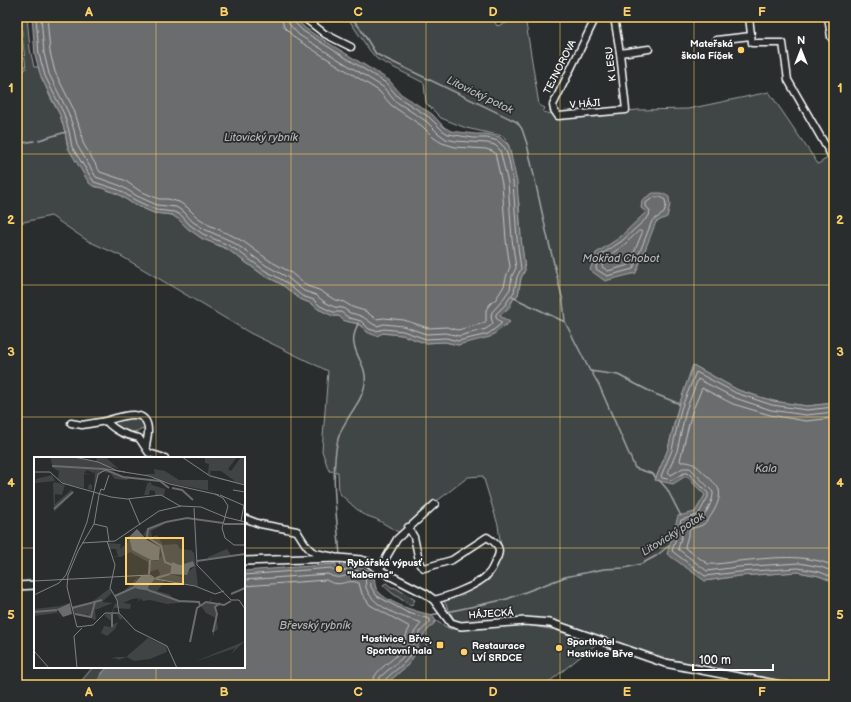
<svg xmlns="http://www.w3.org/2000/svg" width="851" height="702" font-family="'Balsamiq Sans',sans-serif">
  <rect width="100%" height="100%" fill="#2a2d2e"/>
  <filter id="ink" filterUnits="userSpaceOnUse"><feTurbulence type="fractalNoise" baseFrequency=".025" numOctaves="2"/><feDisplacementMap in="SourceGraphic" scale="8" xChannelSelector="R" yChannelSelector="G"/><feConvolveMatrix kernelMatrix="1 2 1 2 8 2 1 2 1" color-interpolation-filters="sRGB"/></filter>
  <g filter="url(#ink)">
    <!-- green -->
    <g fill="#414445" stroke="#a0a2a2">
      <path d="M 22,17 L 27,17 L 30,49 L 34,67 L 38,67 L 50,97 L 60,115 L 65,132 L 68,148 L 93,186 L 102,188 L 118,194 L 133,204 L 154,213 L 172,215 L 178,219 L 187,228 L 203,239 L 227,249 L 263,275 L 281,284 L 300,299 L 313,304 L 318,309 L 333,316 L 339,316 C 343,322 348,321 354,323 C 359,324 363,328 367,332 L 402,335 L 425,343 L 445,342 L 458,345 L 509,322 L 499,316 L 509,308 L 514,298 L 518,295 L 521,278 L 525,270 L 521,238 L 519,204 L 509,146 L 503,136 L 466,128 L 441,118 L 426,103 L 424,83 L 377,59 L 370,51 L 347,17 L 492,17 L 497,26 L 525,17 L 539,105 L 545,108 L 543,112 L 556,115 L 592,114 L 638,110 L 688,109 L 769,92 L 818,164 L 834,154 L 834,403 L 807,406 L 773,401 L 738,390 L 693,365 L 678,408 L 668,449 L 655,480 L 686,476 L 705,495 L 695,512 L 705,581 L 739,576 L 798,572 L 819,576 L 834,582 L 834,685 L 805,685 L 663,658 L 551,621 L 462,624 L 455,621 L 444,601 L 489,580 L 502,555 L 498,525 L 483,476 L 468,477 L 437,501 L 400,533 L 376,519 L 362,514 L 339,493 L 338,472 L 329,471 L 322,451 L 328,371 L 250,333 L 121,256 L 88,241 L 51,216 L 19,223 L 17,224 L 17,76 L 26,69 L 22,35 Z"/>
      <path d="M 136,416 L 143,419 L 147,433 L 144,429 C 129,434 128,433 114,425 L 113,422 L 117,419 Z"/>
      <polygon points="386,583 391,587 396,588 415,600 411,606 392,593 383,585"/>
      <polygon points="436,621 450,629 526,625 556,630 595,645 549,682 548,685 385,685 409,664 420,638"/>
      <polygon points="93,667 108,667 103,672 95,685 78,685"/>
    </g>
    <!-- water -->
    <g fill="#6a6c6d" stroke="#a6a7a7">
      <path d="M 32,17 L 295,17 L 305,28 L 314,34 L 389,80 L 401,94 L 432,114 L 444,127 L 451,131 L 475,134 L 486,134 L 500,137 L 509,146 L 517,182 L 521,238 L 525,270 L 521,278 L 518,295 C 510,300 508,310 500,316 L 510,322 L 490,337 L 458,345 L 445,342 L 425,343 L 402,335 L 383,333 L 377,336 C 374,335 370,334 367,332 C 365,330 363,327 360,325 C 353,321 345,324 339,316 L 333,316 L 318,309 L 312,304 L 300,299 L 281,284 L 262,274 L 227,249 L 201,238 L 187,228 L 178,219 L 172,215 L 154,213 L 133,204 L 118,194 L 102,188 L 93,186 L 89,183 L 68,148 L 65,132 L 60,115 L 41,77 L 35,55 Z"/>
      <polygon points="653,193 662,193 669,197 670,205 667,217 656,222 636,273 605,281 590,270 596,253 619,238 646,212 641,208 642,200"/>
      <polygon points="693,365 738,390 773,401 807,406 834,403 834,582 819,576 798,572 739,576 705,581 667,554 678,516 695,512 705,495 686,476 673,484 655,480 668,449 678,408"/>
      <path d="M 343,563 L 349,563 L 374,572 C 375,577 374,583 376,588 C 383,602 417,612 432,615 L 436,621 L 421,638 L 414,656 L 409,664 L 385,685 L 95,685 L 103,672 L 108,667 L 244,667 L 244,571 L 336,564 L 337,569 L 343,568 Z"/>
    </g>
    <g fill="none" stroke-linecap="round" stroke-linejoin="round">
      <!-- shore -->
      <g stroke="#c3c4c5" stroke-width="1">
        <polyline points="36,17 39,54 45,76 64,114 69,131 72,147 94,182 119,190 135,200 156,210 174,212 181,215 190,225 203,234 228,245 238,251 264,270 284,281 302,296 314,300 320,306 333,312 341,312 349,318 354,319 361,321 369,329 376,331 384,329 403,331 426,339 446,338 458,341 488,334 501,324 501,322 496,318 496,314 505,305 511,296 514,292 517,277 521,269 517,239 513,182 509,160 505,148 498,141 487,138 474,138 448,134 442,130 429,117 398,97 386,83 303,31 293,21 292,17"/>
        <polyline points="41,17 44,53 49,74 68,112 74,130 77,145 96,177 121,186 137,196 157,205 176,207 184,212 193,222 206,230 231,241 240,247 267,266 287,277 304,291 316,295 323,301 334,307 343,308 350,313 355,314 363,317 373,324 377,326 384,324 403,326 426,334 446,333 459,336 486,329 493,324 491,317 492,312 501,302 510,289 512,276 516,268 512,239 508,183 500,150 495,145 487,143 455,141 446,139 438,133 426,121 395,101 383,87 299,35 289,24 287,17"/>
        <polyline points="47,17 50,52 55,72 74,110 80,129 83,143 100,172 124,180 140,191 159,199 168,199 179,202 187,207 197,217 209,225 233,236 244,242 270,261 290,272 307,286 319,290 335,300 344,302 352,307 365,311 376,319 384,318 404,320 428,328 447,327 458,330 484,323 486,321 486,310 490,304 496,299 504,286 507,274 510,267 506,240 502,184 495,153 492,151 486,149 455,147 442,143 434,138 422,126 391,105 379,91 296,39 284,27 281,17"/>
        <polygon points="655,197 661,197 665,200 666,205 664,213 652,221 633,269 607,276 596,269 596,267 599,256 622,241 649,216 650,211 646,206 646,203"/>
        <polygon points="639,231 641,231 642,233 629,265 608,271 602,267 604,259 624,245"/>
        <polyline points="834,407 807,410 772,405 736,393 696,372 681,409 672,450 661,476 662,478 672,480 684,473 688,473 708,493 708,497 698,515 681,520 672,551 705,576 739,572 798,568 820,572 834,578"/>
        <path d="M 834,412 L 806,415 L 771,410 L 735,398 L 698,379 L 686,410 L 677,451 L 668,472 L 671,475 L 683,468 L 690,468 L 713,492 C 714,499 705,518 698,521 C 694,522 689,522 685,524 L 678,549 L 707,571 L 738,567 L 799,563 L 821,567 L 834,572"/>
        <path d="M 834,418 L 806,421 L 770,415 L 733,404 L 702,388 L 692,412 L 680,460 L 681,462 C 692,461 697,466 705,474 C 710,479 717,484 719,490 C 722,499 711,518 704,524 C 700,527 695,527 690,529 L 685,546 L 685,548 L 708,564 C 718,565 729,562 739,561 C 771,558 804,553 834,566"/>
        <path d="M 244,575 L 331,568 C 339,576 341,572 349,568 L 370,575 L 371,587 L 377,596 L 408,613 L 430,619 L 430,622 C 426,626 420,631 417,636 C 412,645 412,655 405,662 C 399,669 384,677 383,685"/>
        <path d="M 244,580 L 328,574 C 336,579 343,578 351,573 L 365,578 C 366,582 365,587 367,590 C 374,607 403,618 420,622 L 421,623 L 413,634 L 406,652 L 402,658 L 380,677 L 378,685"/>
        <path d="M 244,586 L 326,580 C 342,589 345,578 359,583 L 362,594 L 370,605 L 410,627 C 405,636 403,648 396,656 C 387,665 373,671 372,685"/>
      </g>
      <!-- stream -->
      <g stroke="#a6a7a7" stroke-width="1.5">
        <polyline points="351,17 360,28 376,54 517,122 522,129 527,144 547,235 563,301 565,322 590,371 618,375 655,394 680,404"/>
        <polyline points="39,140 66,132"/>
        <polyline points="17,144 34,141"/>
        <polyline points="512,297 565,322"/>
        <polyline points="591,371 599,385 635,468 653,474 656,478"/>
        <polyline points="659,480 667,489 681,516"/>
        <path d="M 340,555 C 337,520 330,473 338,439 C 343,419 362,404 365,384 C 367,366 357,360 354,344 C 352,336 356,330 358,323"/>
        <polyline points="340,561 341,569"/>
        <polyline points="447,612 507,599 565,577 604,569 624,568 641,564 656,556 670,545"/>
        <polyline points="431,615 441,613"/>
      </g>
      <defs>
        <g id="minor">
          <polyline points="303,17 325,34 351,47"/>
          <polyline points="596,17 553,105 554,110 558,116 626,110 620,53 614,17"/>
          <polyline points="749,17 752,43 783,43 788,80 831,155 834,153"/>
          <polyline points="828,17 831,37 834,41"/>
          <polyline points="716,40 751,36"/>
          <polyline points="620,53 649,49"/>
          <path d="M 106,421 C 121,416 149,406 148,432 C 148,437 146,442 146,447"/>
          <path d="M 71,423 L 82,425 L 106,421 C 115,431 125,435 139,438 L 149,453 L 165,458"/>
          <path d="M 244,518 L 260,524 L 297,531 C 301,537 306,548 313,552 C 317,554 328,555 334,557"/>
          <path d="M 408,527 L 414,537 L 420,565 L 424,568 L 452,560 L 487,537 C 498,544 503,549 495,562 C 493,566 491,572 487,575 C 479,585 447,597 434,600"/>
          <polyline points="379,570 397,539 435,504"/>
        </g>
        <g id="tertiary">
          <polyline points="244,561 338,558 361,560 368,562 379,570 426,594 434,600 451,623 461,626 525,621 550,623 665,663 780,685"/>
          <polyline points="17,586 35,585"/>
        </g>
      </defs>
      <!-- minor casing -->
      <use href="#minor" stroke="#fff" stroke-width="9"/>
      <!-- tertiary casing -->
      <use href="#tertiary" stroke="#fff" stroke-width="10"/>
      <!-- minor -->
      <use href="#minor" stroke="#2a2d2e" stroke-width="6"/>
      <!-- tertiary -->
      <use href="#tertiary" stroke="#2a2d2e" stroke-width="7"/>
    </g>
  </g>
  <!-- grid -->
  <path fill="none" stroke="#ffd166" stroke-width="1" stroke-opacity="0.55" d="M 156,17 L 156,458M 291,17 L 291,685M 426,17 L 426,685M 560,17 L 560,685M 694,17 L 694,685M 17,154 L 834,154M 17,285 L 834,285M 17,417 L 834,417M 17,548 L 35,548M 244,548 L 834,548M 156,667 L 156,685"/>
  <!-- markers -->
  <g fill="#ffd166" stroke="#2a2d2e" stroke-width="1.5">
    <circle cx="741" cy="50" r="4"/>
    <circle cx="339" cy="569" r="4"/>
    <rect x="436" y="641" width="8" height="8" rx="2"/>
    <circle cx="559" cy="648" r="4"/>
    <circle cx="464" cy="652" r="4"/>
  </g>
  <g text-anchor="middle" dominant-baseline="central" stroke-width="3.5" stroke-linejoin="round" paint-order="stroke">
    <!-- poi labels -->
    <g font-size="10" font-weight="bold" fill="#fff" stroke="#2a2d2e" text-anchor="start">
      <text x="733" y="44" text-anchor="end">Mateřská<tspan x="733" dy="12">škola Fíček</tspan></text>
      <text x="347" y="563">Rybářská výpusť<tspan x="347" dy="12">"kaberna"</tspan></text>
      <text x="432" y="639" text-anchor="end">Hostivice, Břve,<tspan x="432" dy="12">Sportovní hala</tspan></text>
      <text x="567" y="642">Sporthotel<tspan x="567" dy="12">Hostivice Břve</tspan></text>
      <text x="472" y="646">Restaurace<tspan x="472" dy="12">LVÍ SRDCE</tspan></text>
    </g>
    <!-- street labels -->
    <g font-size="10" fill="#fff" stroke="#2a2d2e">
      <text transform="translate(611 64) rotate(-97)">K LESU</text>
      <text transform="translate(560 67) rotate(-63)">TEJNOROVA</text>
      <text transform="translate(585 104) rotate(-5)">V HÁJI</text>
      <text transform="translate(491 614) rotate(-4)">HÁJECKÁ</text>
    </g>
    <!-- water labels -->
    <g font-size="11" font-style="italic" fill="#b4b6b6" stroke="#2a2d2e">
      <text transform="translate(480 95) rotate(26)">Litovický potok</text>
      <text x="261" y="137">Litovický rybník</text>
      <text x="621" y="258">Mokřad Chobot</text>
      <text x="766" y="468">Kala</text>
      <text transform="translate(673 534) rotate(-32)">Litovický potok</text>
      <text x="315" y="625">Břevský rybník</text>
    </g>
  </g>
  <!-- overview -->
  <g transform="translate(34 457)">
    <rect width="211" height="211" fill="#2a2d2e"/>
    <path d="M 16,0 L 39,0 L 62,5 L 63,0 L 71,0 L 85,12 L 79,10 L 72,12 L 83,18 L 97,20 L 93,23 L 96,29 L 93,23 L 81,22 L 76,16 L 69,15 L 65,18 L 60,33 L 61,13 L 60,16 L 53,13 L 50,16 L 57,18 L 50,17 L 50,31 L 54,32 L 55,27 L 58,28 L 58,33 L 50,31 L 31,27 L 24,22 L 25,14 L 19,11 ZM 171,0 L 203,0 L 194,12 L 197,14 L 207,0 L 211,0 L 211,27 L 189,23 L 180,20 L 172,16 L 174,16 L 175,7 L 171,6 ZM 176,14 L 187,14 L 202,25 L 177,18 ZM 120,12 L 131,14 L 145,23 L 174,23 L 174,33 L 181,35 L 182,35 L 139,27 L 110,17 L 121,17 ZM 18,18 L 21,24 L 1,26 L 2,22 ZM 114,24 L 114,27 L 116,24 L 118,28 L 131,32 L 130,39 L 121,38 L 121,34 L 116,33 L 115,38 L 110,38 ZM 21,25 L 31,28 L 28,38 L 21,37 L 21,47 L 37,33 L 40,35 L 20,55 L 19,26 ZM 128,65 L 129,68 L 117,74 L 118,80 L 123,78 L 129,88 L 143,87 L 146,92 L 157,93 L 160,96 L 164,129 L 132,123 L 123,134 L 135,137 L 141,143 L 165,144 L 133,147 L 116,143 L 109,144 L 106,141 L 105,145 L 104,141 L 98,142 L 89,146 L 97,147 L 96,152 L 80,151 L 79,155 L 85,157 L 89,161 L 86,163 L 83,157 L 78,157 L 78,168 L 84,165 L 81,172 L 73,179 L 67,176 L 70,169 L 77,170 L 77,164 L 70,158 L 78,155 L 81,146 L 85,148 L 80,138 L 89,135 L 105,119 L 99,128 L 103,132 L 114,134 L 114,130 L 126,117 L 124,112 L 116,115 L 114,105 L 96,95 L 87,100 L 77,99 L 84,99 L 82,92 L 75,92 L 73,86 L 87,87 L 86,92 L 94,85 L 94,79 L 95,79 L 98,93 L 123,104 L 127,99 L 126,90 L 109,78 L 113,72 ZM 159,104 L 161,109 L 148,120 L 136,117 L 138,105 L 146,108 ZM 193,92 L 197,98 L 211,96 L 211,98 L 174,102 L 174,100 ZM 76,131 L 78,136 L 68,145 L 79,146 L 61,153 L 62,162 L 60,163 L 53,157 L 50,159 L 39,157 L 39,149 L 58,145 ZM 178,139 L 177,145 L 189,147 L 181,150 L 184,172 L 180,175 L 180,180 L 178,175 L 182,161 L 172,156 L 167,149 L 176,144 ZM 35,145 L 25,151 L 23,155 L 28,163 L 23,156 L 0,159 L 0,152 L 26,149 ZM 114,181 L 132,189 L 133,195 L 116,202 L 100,204 L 93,200 L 84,203 L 82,201 L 77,202 L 81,200 L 92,200 ZM 211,184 L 197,197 L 201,191 L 160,205 Z" fill="#414445" fill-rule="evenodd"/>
    <path d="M 103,72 L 113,83 L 126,90 L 125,103 L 117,103 L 98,93 L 95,80 ZM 159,104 L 161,109 L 156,111 L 153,118 L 136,117 L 138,105 L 146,108 ZM 115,118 L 121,122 L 114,130 L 115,134 L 103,132 L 99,128 L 107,119 ZM 36,146 L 38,157 L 29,160 L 23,152 Z" fill="#6a6c6d"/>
    <path fill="none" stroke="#6a6c6d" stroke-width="2" d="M 18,9 L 70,12 L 89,20 L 126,24 L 135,31M 138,31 L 148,33 L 159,43M 20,52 L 39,35M 190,67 L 211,67M 163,104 L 211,97M 138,108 L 131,105 L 127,89 L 113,80 L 114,72 L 132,65 L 153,61 L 189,66M 115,117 L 116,103M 122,121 L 136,117M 114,133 L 145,144 L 165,145 L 166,149M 197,137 L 211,131M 81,139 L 103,129M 38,151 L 68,143M 0,155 L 23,153M 41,157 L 57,160 L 61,145M 78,157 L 78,170M 179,175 L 183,157 L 181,150 L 186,146M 156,185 L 163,151 L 172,145 L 190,148 L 197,144"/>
    <path fill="none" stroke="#7f8182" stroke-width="1" d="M 40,0 L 64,5 L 84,14 L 115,19 L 136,27 L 185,38M 148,0 L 176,19 L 211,28M 0,15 L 16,15 L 28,26 L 77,40 L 93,42 L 127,38 L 146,49 L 167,50 L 191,60 L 211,65M 70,33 L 67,32 L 65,38 L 60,67 L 44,94 L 34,118 L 33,130 L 43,170 L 59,168 L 71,156 L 85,156M 70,33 L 75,18M 199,33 L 211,35M 181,37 L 189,41 L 194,49 L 188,71 L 191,81 L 200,88 L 211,88M 186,38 L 211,49M 95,42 L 106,68M 160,51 L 163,108 L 197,143 L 205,143 L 211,152M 207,64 L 211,43M 60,67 L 73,70 L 75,84M 73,84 L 81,108 L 76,131 L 83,143 L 85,156M 48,86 L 81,84 L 125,54 L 147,49M 0,124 L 116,118 L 122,122 L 161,129 L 181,137 L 190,134M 0,138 L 25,126 L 32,118 L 53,65 L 64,17 L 73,12 L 91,15M 85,156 L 101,173 L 133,189 L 143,211M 0,194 L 15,211M 43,211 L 40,179 L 48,171"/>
    <path fill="#ffd166" fill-opacity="0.15" stroke="#ffd166" stroke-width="2" d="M 92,81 L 149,81 L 149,127 L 92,127 Z"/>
    <rect width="211" height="211" fill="none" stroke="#fff" stroke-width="2"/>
  </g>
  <!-- margin -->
  <rect width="851" height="702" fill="none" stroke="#2a2d2e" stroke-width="44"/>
  <!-- north arrow -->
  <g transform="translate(801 50)" stroke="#2a2d2e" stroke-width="3" paint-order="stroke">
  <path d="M0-3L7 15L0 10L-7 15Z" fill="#ffffff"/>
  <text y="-6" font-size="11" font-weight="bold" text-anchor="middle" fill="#ffffff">N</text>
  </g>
  <!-- scale -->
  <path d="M693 664v6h80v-6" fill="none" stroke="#ffffff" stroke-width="2"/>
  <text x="699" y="664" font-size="12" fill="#ffffff" stroke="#2a2d2e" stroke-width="3" paint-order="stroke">100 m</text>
  <rect x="22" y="22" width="807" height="658" fill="none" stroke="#ffd166" stroke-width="1.5"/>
  <g font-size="13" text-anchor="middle" font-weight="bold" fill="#ffd166">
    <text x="89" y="16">A</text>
    <text x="224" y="16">B</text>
    <text x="358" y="16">C</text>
    <text x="493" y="16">D</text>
    <text x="627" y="16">E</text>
    <text x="762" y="16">F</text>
    <text x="11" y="92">1</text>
    <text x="840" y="92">1</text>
    <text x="11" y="224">2</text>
    <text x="840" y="224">2</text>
    <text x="11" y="356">3</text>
    <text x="840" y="356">3</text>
    <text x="11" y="487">4</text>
    <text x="840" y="487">4</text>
    <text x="11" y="619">5</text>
    <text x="840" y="619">5</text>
    <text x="89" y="696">A</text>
    <text x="224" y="696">B</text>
    <text x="358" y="696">C</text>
    <text x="493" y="696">D</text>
    <text x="627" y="696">E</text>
    <text x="762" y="696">F</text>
  </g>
</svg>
